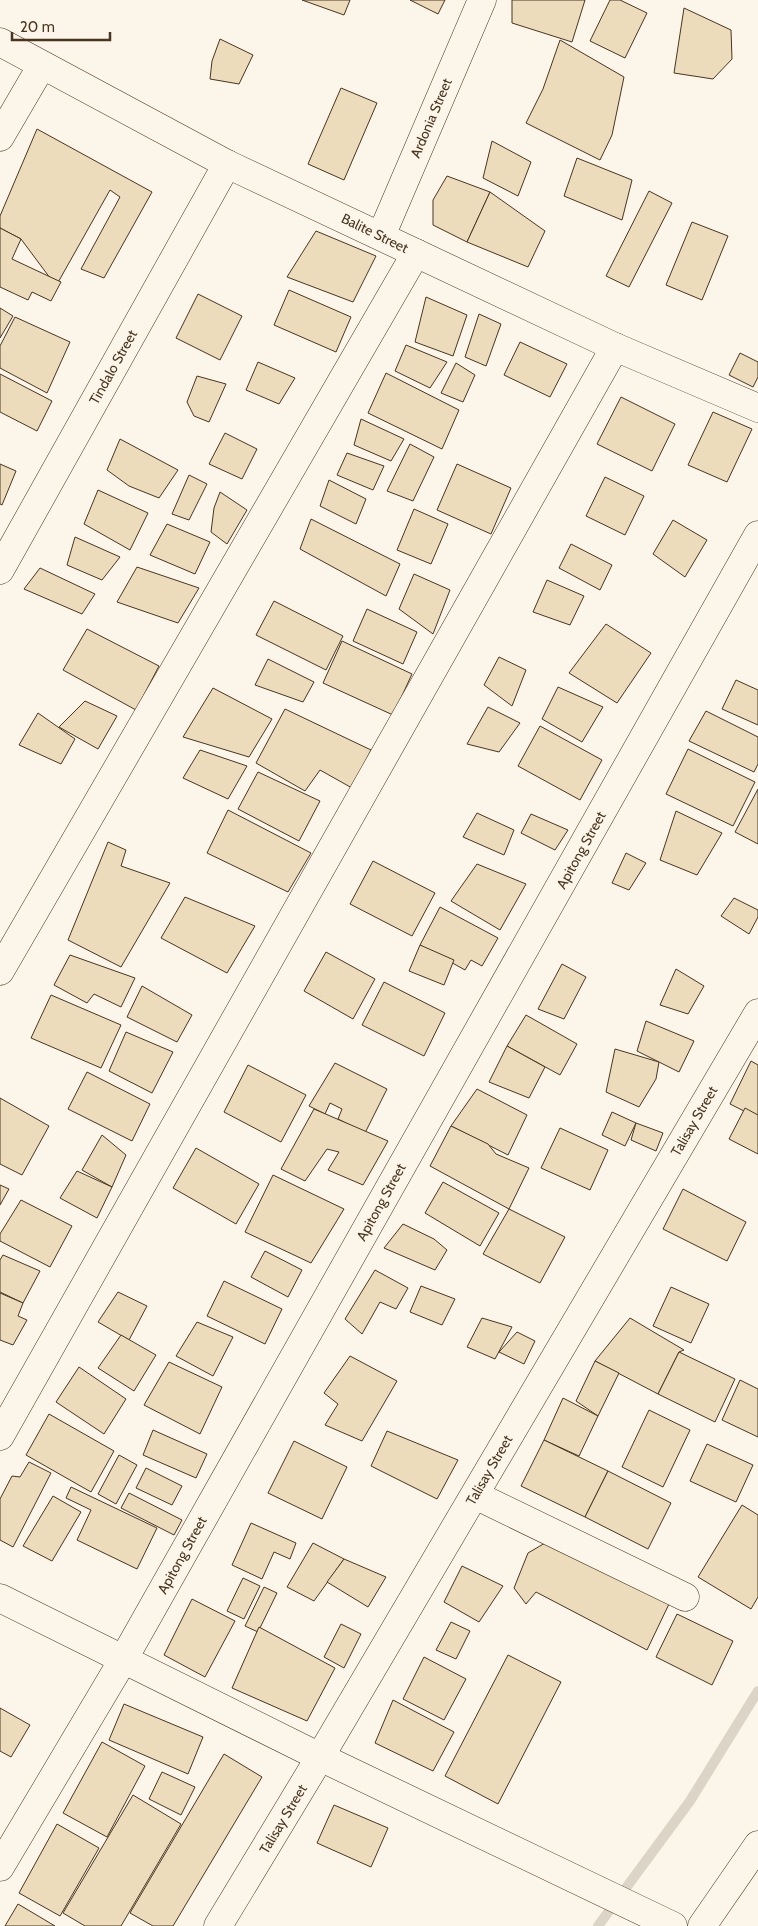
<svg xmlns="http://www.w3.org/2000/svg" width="758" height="1926" font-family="Cabin,sans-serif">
  <rect width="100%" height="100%" fill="#fbf6e9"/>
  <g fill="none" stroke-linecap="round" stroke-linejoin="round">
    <!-- stream -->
    <polyline stroke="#dcd4c6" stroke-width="10" points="598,1926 690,1801 758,1691"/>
  </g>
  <!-- building -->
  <g fill="#ecdcbc" stroke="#4a3520">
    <polygon points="302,0 350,0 344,15"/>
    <polygon points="410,0 445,0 438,14"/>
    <polygon points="512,0 585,0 572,42 512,23"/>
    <polygon points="610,0 620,0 647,13 625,58 590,41"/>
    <polygon points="684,8 731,30 732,59 713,79 674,73"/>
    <polygon points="220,39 253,55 239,84 210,79 212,61"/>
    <polygon points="560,40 624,77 612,135 600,160 526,123 543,89"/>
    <polygon points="341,88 377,103 344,180 308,164"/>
    <polygon points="37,129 152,192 104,278 81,269 120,197 110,190 56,286 21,239 0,228 0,216"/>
    <polygon points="492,141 531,162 518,196 483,178"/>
    <polygon points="577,158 632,180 622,220 564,196"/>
    <polygon points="447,176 490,192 467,242 433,225 433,200"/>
    <polygon points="649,191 672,203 629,287 606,276"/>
    <polygon points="490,192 545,231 528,267 467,242"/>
    <polygon points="692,222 728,236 702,300 666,285"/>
    <polygon points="0,228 21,239 12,259 61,282 51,301 32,292 28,300 0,287"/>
    <polygon points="316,231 376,256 353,302 287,277"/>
    <polygon points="289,290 351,317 336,352 274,325"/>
    <polygon points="198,294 242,316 220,360 176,338"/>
    <polygon points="426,297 467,315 453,356 415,342"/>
    <polygon points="0,308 13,316 0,338"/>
    <polygon points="479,314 501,324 486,366 465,357"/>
    <polygon points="15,317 70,342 47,393 0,368 0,346"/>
    <polygon points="520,342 567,364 550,397 504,375"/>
    <polygon points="406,345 447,362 430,388 395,371"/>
    <polygon points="740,353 758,362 758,377 753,387 729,375"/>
    <polygon points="258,362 295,378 279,404 246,390"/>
    <polygon points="456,363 475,375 463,402 441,393"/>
    <polygon points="386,373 459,410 442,449 368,413"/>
    <polygon points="0,374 52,401 37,431 0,412"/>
    <polygon points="197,376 226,384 209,422 194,416 187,402"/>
    <polygon points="621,397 675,424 652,471 597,444"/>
    <polygon points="713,412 752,429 727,482 688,465"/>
    <polygon points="361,419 404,439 391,461 354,445"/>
    <polygon points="225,433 257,449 242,479 209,464"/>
    <polygon points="120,439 178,470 159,498 129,486 107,470"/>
    <polygon points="410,444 434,457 413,501 387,491"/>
    <polygon points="347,453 384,466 373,490 337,475"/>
    <polygon points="0,464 16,471 2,505 0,504"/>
    <polygon points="457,464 511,488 491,534 437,510"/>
    <polygon points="189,475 207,484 189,520 172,514"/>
    <polygon points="605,477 644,496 625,535 586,516"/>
    <polygon points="329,480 366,499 356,524 320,506"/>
    <polygon points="98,490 148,513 130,550 84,524"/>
    <polygon points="220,492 247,510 227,544 211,532 214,508"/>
    <polygon points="414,509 448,524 431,564 397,550"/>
    <polygon points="311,519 400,564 386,596 300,549"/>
    <polygon points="673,520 707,540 685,577 653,554"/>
    <polygon points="167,524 210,542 195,574 150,555"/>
    <polygon points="75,537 120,557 102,580 67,565"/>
    <polygon points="571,544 612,565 600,590 559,568"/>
    <polygon points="137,567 199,588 178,623 117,602"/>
    <polygon points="40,568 95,594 82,614 24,589"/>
    <polygon points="414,574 450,590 433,634 399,609"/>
    <polygon points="547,580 584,596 570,625 533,612"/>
    <polygon points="274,601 343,636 326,670 256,635"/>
    <polygon points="367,609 417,632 403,664 353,641"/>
    <polygon points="606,624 651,653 617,703 569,673"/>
    <polygon points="87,629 159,666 136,710 63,670"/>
    <polygon points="342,641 412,674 393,715 323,683"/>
    <polygon points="499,657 526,670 512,706 484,685"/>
    <polygon points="268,659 314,682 303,702 255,685"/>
    <polygon points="736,680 758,690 758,725 722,709"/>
    <polygon points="558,687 603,707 582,742 542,719"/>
    <polygon points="213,688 272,719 249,757 183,737"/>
    <polygon points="85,701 117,716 98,749 59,727"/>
    <polygon points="488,707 520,723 499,752 467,744"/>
    <polygon points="285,709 371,750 352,788 320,770 305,791 256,763"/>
    <polygon points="706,711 758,737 758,764 754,772 689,741"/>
    <polygon points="38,713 75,739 61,764 19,745"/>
    <polygon points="540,726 602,760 580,800 518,766"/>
    <polygon points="688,749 755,782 733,826 666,794"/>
    <polygon points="200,750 247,766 228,799 183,778"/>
    <polygon points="258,772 320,801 299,841 238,809"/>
    <polygon points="758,789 758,844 735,832"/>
    <polygon points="228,810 311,853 288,892 207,853"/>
    <polygon points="676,811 722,833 697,875 660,860"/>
    <polygon points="477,813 514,830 504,855 463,837"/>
    <polygon points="531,814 568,830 555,850 521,833"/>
    <polygon points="108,842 126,850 121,866 170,883 121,967 68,940"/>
    <polygon points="626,853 646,863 629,890 612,883"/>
    <polygon points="373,861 435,893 412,936 350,904"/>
    <polygon points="477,864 526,884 500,930 451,901"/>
    <polygon points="185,897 255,926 227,973 161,938"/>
    <polygon points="734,898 758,910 758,917 749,934 721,916"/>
    <polygon points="440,907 498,938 482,966 471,960 465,970 420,945"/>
    <polygon points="420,945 454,960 444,985 409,971"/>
    <polygon points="326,952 375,979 353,1019 304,991"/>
    <polygon points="70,955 135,978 121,1007 94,994 87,1003 54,985"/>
    <polygon points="562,964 586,977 564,1019 538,1009"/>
    <polygon points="676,969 704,986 688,1014 660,1005"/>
    <polygon points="384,982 445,1013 424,1056 362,1025"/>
    <polygon points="142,986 192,1015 177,1042 127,1017"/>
    <polygon points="51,995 121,1025 101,1068 31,1038"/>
    <polygon points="526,1015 577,1044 560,1075 507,1046"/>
    <polygon points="646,1021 694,1041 679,1072 637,1051"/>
    <polygon points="126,1032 173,1052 152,1093 109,1071"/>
    <polygon points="507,1046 545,1067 529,1098 489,1082"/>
    <polygon points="615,1049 659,1062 656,1079 639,1107 606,1092"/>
    <polygon points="751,1061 758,1065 758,1118 730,1104"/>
    <polygon points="335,1063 387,1089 365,1133 338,1119 342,1109 330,1103 325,1114 309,1106"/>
    <polygon points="248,1065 306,1095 281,1142 224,1112"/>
    <polygon points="87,1072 150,1104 132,1141 68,1109"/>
    <polygon points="477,1089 527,1115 508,1155 451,1126"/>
    <polygon points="0,1098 49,1126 22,1175 0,1164"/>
    <polygon points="745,1108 758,1115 758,1154 729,1139"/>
    <polygon points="314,1109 388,1141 363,1185 328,1170 339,1152 327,1149 305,1181 281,1169"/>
    <polygon points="612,1112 636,1123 625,1146 602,1135"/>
    <polygon points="636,1123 663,1133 656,1151 631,1140"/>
    <polygon points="451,1126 488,1144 496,1154 529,1168 509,1209 430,1166"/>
    <polygon points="560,1128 608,1150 590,1190 541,1168"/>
    <polygon points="102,1135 126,1155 112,1187 82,1170"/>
    <polygon points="196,1148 259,1184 236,1224 173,1188"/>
    <polygon points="77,1171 112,1187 97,1218 60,1198"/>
    <polygon points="273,1175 344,1209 311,1263 245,1232"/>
    <polygon points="443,1182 499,1213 480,1246 425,1213"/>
    <polygon points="0,1185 9,1189 0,1205"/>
    <polygon points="683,1189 746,1222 727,1261 663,1229"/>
    <polygon points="21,1200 72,1226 50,1267 0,1241 0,1234"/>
    <polygon points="509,1209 565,1237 540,1283 483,1254"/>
    <polygon points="403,1224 434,1239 447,1250 435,1270 384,1248"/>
    <polygon points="265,1251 302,1270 288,1297 251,1277"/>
    <polygon points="3,1255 40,1271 23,1303 0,1292 0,1260"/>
    <polygon points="375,1270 408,1288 396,1309 380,1302 362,1334 345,1319"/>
    <polygon points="224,1281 282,1309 265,1344 207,1316"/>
    <polygon points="421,1286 455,1299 442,1325 410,1312"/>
    <polygon points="671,1287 709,1304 691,1343 653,1326"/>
    <polygon points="118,1292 147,1306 129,1340 98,1322"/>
    <polygon points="0,1293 23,1303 18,1316 27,1320 13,1345 0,1340"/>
    <polygon points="482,1318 512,1327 495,1359 467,1347"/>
    <polygon points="630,1318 684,1350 679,1352 658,1394 595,1361"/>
    <polygon points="197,1322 233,1337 213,1376 176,1356"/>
    <polygon points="517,1332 535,1341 524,1364 499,1352"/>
    <polygon points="121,1335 156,1355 134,1391 98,1368"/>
    <polygon points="679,1352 735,1379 715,1422 658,1394"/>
    <polygon points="350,1356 397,1381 362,1441 325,1425 338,1404 324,1393"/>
    <polygon points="595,1361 619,1373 598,1416 576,1401"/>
    <polygon points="169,1362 222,1387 200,1434 144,1405"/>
    <polygon points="79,1367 126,1399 104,1434 56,1402"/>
    <polygon points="740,1380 758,1389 758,1437 722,1420"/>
    <polygon points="563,1398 598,1416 579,1456 544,1440"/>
    <polygon points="649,1410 690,1430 663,1487 622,1467"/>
    <polygon points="49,1414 114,1451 91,1492 26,1455"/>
    <polygon points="153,1430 207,1454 196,1478 143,1455"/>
    <polygon points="387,1431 458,1460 437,1499 371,1466"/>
    <polygon points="544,1440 608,1471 585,1517 521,1486"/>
    <polygon points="294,1441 347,1467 322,1519 268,1493"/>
    <polygon points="707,1444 753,1465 736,1502 690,1481"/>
    <polygon points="119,1455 137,1465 116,1504 98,1494"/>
    <polygon points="29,1462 51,1473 13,1547 0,1540 0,1499 12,1476 20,1477"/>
    <polygon points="146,1468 182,1486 172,1505 136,1488"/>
    <polygon points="608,1471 671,1503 648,1549 585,1517"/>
    <polygon points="71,1487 157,1528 137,1569 77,1540 91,1510 66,1498"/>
    <polygon points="129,1493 182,1520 174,1535 121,1508"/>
    <polygon points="53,1496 81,1512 52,1561 23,1546"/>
    <polygon points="742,1505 758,1515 758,1597 751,1609 698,1577"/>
    <polygon points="251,1523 296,1543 290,1559 274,1552 262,1579 232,1565"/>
    <polygon points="313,1543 344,1559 314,1601 287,1587"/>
    <polygon points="545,1543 669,1604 647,1650 536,1592 526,1604 514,1588 528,1553"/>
    <polygon points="344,1559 386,1577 368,1607 327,1582"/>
    <polygon points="462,1566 503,1586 479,1622 444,1602"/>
    <polygon points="243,1578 260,1586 244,1619 227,1611"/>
    <polygon points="264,1587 277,1593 258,1632 245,1626"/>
    <polygon points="192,1599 235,1621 205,1677 164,1655"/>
    <polygon points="677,1614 733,1641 712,1685 656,1657"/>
    <polygon points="451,1622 470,1631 456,1659 436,1650"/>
    <polygon points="341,1624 361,1634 344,1668 324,1657"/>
    <polygon points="259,1627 335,1668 307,1721 232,1688"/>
    <polygon points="508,1655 561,1682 498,1804 445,1776"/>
    <polygon points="424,1657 466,1679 444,1720 403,1699"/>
    <polygon points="393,1700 454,1732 433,1771 375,1743"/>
    <polygon points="124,1704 203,1737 188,1774 109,1740"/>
    <polygon points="0,1708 30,1725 11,1757 0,1751"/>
    <polygon points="102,1742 145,1766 107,1837 63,1813"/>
    <polygon points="224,1754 262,1777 173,1926 153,1926 130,1913"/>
    <polygon points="162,1772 195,1787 181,1815 149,1799"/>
    <polygon points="133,1795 181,1824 121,1926 85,1926 63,1913"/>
    <polygon points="334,1805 388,1828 371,1867 317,1843"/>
    <polygon points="57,1824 99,1848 60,1916 19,1893"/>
    <polygon points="18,1904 55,1926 5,1926"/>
  </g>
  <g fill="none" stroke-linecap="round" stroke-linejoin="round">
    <defs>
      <g id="minor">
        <polyline points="0,42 227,164 615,347 758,408"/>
        <polyline points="0,137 42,65"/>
        <polyline points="381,236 482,0"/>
        <polyline points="0,570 227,164"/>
        <polyline points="0,971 416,253"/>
        <polyline points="0,1436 615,347"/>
        <polyline points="475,1495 685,1597"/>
        <polyline points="0,1598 320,1757 673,1926"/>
        <polyline points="0,1867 123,1660 758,535"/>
        <polyline points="218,1926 320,1757 758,1013"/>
      </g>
      <polyline id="major" points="702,1926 758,1845"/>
    </defs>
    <!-- minor casing -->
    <use href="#minor" stroke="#4a3520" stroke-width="29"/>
    <!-- major casing -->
    <use href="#major" stroke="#4a3520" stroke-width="29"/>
    <!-- minor -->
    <use href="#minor" stroke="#fbf6e9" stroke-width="28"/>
    <!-- major -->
    <use href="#major" stroke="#fbf6e9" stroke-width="28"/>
  </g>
  <g text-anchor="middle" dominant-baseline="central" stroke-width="4" stroke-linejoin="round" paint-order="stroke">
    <!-- street labels -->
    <g font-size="14" fill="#4a3520" stroke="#fbf6e9">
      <text transform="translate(431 118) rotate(-67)">Ardonia Street</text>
      <text transform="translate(375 233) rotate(26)">Balite Street</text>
      <text transform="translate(113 367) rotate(-61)">Tindalo Street</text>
      <text transform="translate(581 850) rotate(-61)">Apitong Street</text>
      <text transform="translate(694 1121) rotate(-60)">Talisay Street</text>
      <text transform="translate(381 1202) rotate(-61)">Apitong Street</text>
      <text transform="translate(489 1470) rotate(-60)">Talisay Street</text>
      <text transform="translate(182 1555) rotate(-61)">Apitong Street</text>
      <text transform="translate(283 1819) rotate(-59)">Talisay Street</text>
    </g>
  </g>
  <!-- scale -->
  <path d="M12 32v8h98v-8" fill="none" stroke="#4a3520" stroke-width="2.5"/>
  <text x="20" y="32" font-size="15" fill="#4a3520" stroke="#fbf6e9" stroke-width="4" paint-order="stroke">20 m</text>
</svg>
